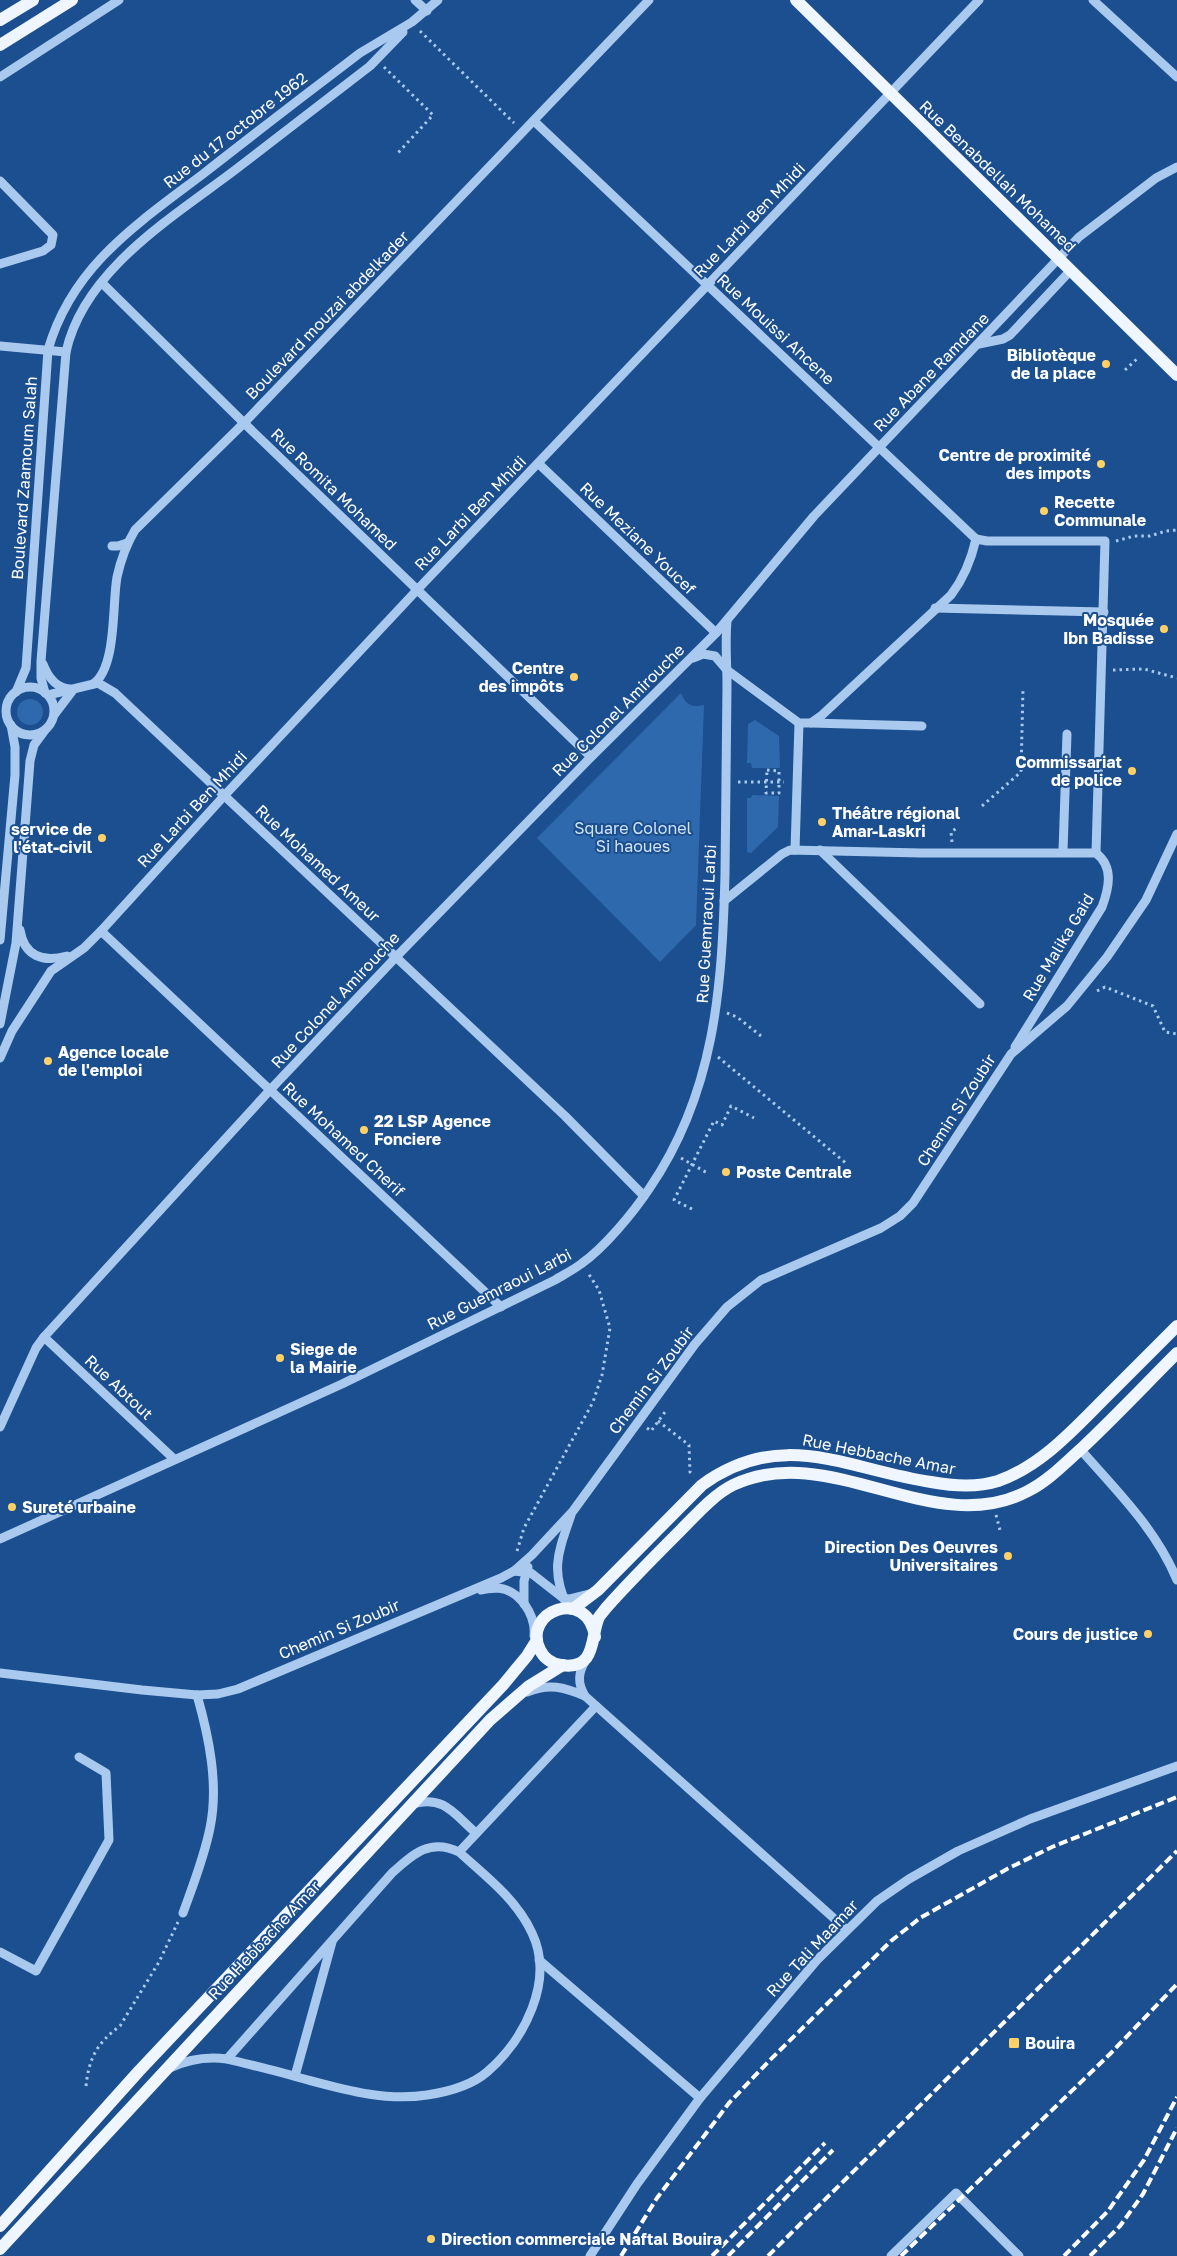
<svg xmlns="http://www.w3.org/2000/svg" width="1177" height="2256" font-family="'Golos Text',sans-serif">
  <rect width="100%" height="100%" fill="#1b4f8f"/>
  <!-- green -->
  <g fill="#2e69ad">
    <path d="M 681,693 C 686,705 692,708 704,705 L 696,925 L 660,962 L 537,838 Z"/>
    <circle cx="30" cy="712" r="13"/>
    <polygon points="755,720 779,736 780,768 752,768 751,763 747,763 748,724"/>
    <polygon points="752,795 779,796 778,827 751,853 747,852 747,798 751,798"/>
  </g>
  <g fill="none" stroke-linecap="round" stroke-linejoin="round">
    <!-- path -->
    <g stroke="#a9c9ee" stroke-width="3" stroke-dasharray="2.5 4" stroke-linecap="butt">
      <polyline points="420,31 514,123"/>
      <polyline points="384,67 433,115 397,154"/>
      <polyline points="1125,370 1138,358"/>
      <polyline points="1116,541 1134,536 1150,536 1166,531 1177,530"/>
      <polyline points="1113,670 1144,669 1177,678"/>
      <polygon points="767,770 779,771 779,793 766,793"/>
      <polyline points="738,782 784,782"/>
      <polyline points="982,806 1021,772 1023,688"/>
      <polyline points="952,842 951,832 957,828"/>
      <polyline points="1097,991 1105,987 1153,1006 1165,1032 1177,1034"/>
      <polyline points="727,1013 737,1017 761,1036"/>
      <polyline points="718,1057 847,1164"/>
      <polyline points="681,1158 709,1174"/>
      <polyline points="692,1209 674,1200 714,1121 722,1125 731,1106 754,1118"/>
      <polyline points="658,1421 689,1445 690,1472 692,1474"/>
      <polyline points="647,1428 651,1431 665,1412 662,1410"/>
      <polyline points="996,1515 1000,1530"/>
      <polyline points="517,1551 524,1528 593,1402 602,1375 610,1328 599,1290 588,1273"/>
      <path d="M 86,2086 C 89,2058 97,2043 120,2026 L 159,1962 L 178,1922"/>
    </g>
    <!-- minor -->
    <g stroke="#a9c9ee" stroke-width="9">
      <polyline points="415,0 427,11"/>
      <polyline points="1093,0 1177,77"/>
      <polyline points="0,77 119,0"/>
      <polyline points="534,121 976,539"/>
      <polyline points="0,181 53,235 51,245 43,251 0,264"/>
      <polyline points="102,283 244,423 591,757"/>
      <polyline points="979,344 1003,339 1010,335 1071,270"/>
      <polyline points="0,346 66,352"/>
      <polyline points="539,464 716,633"/>
      <polyline points="976,539 987,541 1105,541 1096,853"/>
      <polyline points="112,546 118,546 127,543"/>
      <polyline points="935,608 1104,612"/>
      <path d="M 693,658 L 703,654 L 715,656 L 727,670 L 799,723 L 811,723 L 821,716 L 951,595 C 964,578 971,561 976,539"/>
      <path d="M 43,664 C 48,677 56,688 70,689"/>
      <path d="M 93,684 C 117,668 112,604 117,577 C 121,559 126,545 135,530 L 244,423 L 649,0"/>
      <circle cx="30" cy="711" r="24"/>
      <path d="M 16,692 L 26,668 L 48,350 C 72,266 137,224 203,174 C 244,142 285,110 326,79 L 360,53 L 412,22 L 438,0"/>
      <path d="M 45,693 L 41,678 L 41,661 L 66,352 C 84,270 173,217 235,170 C 280,135 325,101 370,66 L 403,32"/>
      <polyline points="48,695 98,683 115,693 565,1116 644,1196"/>
      <polyline points="54,715 73,690"/>
      <polyline points="811,723 922,726"/>
      <polyline points="795,850 799,723"/>
      <polyline points="820,850 980,1004"/>
      <polyline points="1063,851 1067,734"/>
      <path d="M 724,901 L 782,854 L 790,850 L 921,853 L 1096,853 C 1114,867 1109,888 1102,907 L 1015,1047"/>
      <path d="M 20,930 C 24,956 43,963 67,956"/>
      <polyline points="101,931 501,1307"/>
      <polyline points="0,940 15,775 15,747 11,725"/>
      <polyline points="0,1024 16,943 30,761 34,745 45,730"/>
      <polyline points="0,1058 12,1031 51,971 84,948 101,931 224,796 417,590 979,0"/>
      <polyline points="44,1337 174,1459"/>
      <polyline points="0,1427 36,1348 44,1337 270,1090 397,956 591,757 716,633 814,516 1079,237 1156,178 1177,167"/>
      <path d="M 1080,1449 C 1116,1490 1156,1529 1177,1580"/>
      <path d="M 0,1539 L 342,1384 L 555,1280 C 563,1275 573,1270 581,1264 C 604,1248 633,1213 649,1189 C 715,1093 722,988 725,875 C 726,812 726,748 727,685 C 727,664 725,643 727,621"/>
      <polyline points="514,1571 531,1573 563,1598 569,1599 589,1594"/>
      <path d="M 481,1590 C 487,1589 492,1588 498,1588 C 520,1590 536,1615 534,1636"/>
      <polyline points="524,1604 524,1581 528,1567"/>
      <path d="M 568,1608 C 550,1570 558,1553 571,1515"/>
      <polyline points="0,1673 142,1690 197,1695 218,1694 238,1689 501,1578 514,1571 532,1555 573,1511 695,1344 727,1307 761,1280 881,1228 900,1216 913,1203 1011,1054 1067,1006 1107,957 1146,900 1177,834"/>
      <path d="M 527,1692 C 549,1683 564,1687 585,1696 L 847,1930"/>
      <path d="M 585,1696 C 577,1683 578,1672 586,1660"/>
      <path d="M 413,1804 C 444,1795 454,1814 476,1833"/>
      <path d="M 459,1852 C 486,1876 517,1900 532,1933 C 555,1981 524,2040 487,2072 C 472,2085 447,2092 427,2095 C 383,2102 339,2088 297,2077 C 274,2070 250,2065 227,2059 L 392,1873 C 413,1854 430,1838 459,1852 L 596,1706"/>
      <path d="M 183,1913 C 193,1885 204,1858 210,1828 C 219,1785 209,1737 197,1695"/>
      <polyline points="0,1952 36,1971 109,1840 106,1773 79,1757"/>
      <polyline points="539,1960 700,2098"/>
      <path d="M 170,2068 C 189,2059 206,2056 227,2059"/>
      <polyline points="295,2076 332,1942"/>
      <polyline points="590,2256 637,2184 700,2098 817,1960 877,1901 909,1879 958,1851 1030,1819 1177,1766"/>
      <polyline points="891,2256 956,2193 1019,2256"/>
    </g>
    <!-- major -->
    <g stroke="#f0f6ff" stroke-width="12">
      <polyline points="796,0 1177,375"/>
      <polyline points="0,20 33,0"/>
      <polyline points="0,45 72,0"/>
      <path d="M 573,1609 L 598,1590 L 702,1485 C 782,1427 846,1469 931,1482 C 953,1486 976,1488 998,1481 C 1041,1466 1073,1430 1105,1398 C 1129,1374 1153,1350 1177,1326"/>
      <path d="M 595,1637 C 588,1586 521,1611 540,1650 C 544,1658 552,1664 561,1665 C 598,1671 590,1635 599,1617 C 601,1614 604,1611 606,1608 C 629,1582 654,1557 679,1532 C 695,1516 713,1495 733,1485 C 830,1439 933,1541 1028,1491 C 1048,1481 1064,1464 1081,1449 C 1114,1418 1145,1385 1177,1353"/>
      <polyline points="0,2226 139,2071 503,1685 527,1656 537,1640"/>
      <polyline points="0,2249 490,1720 529,1686 563,1665"/>
    </g>
    <!-- rail -->
    <g stroke="#fff" stroke-width="4" stroke-dasharray="9 4" stroke-linecap="butt">
      <polyline points="621,2256 657,2198 729,2103 770,2060 891,1941 920,1918 1007,1869 1052,1847 1177,1797"/>
      <polyline points="712,2256 825,2143"/>
      <polyline points="728,2256 833,2150"/>
      <polyline points="768,2256 1177,1851"/>
      <polyline points="901,2256 1110,2054 1177,1984"/>
      <polyline points="1064,2256 1108,2211 1144,2160 1177,2097"/>
      <polyline points="1090,2256 1120,2226 1143,2194 1177,2128"/>
    </g>
  </g>
  <!-- markers -->
  <g fill="#ffd166" stroke="#1b4f8f" stroke-width="2">
    <circle cx="1106" cy="364" r="5"/>
    <circle cx="1101" cy="464" r="5"/>
    <circle cx="1044" cy="511" r="5"/>
    <circle cx="1164" cy="629" r="5"/>
    <circle cx="574" cy="677" r="5"/>
    <circle cx="1132" cy="771" r="5"/>
    <circle cx="822" cy="822" r="5"/>
    <circle cx="102" cy="838" r="5"/>
    <circle cx="48" cy="1061" r="5"/>
    <circle cx="364" cy="1130" r="5"/>
    <circle cx="726" cy="1172" r="5"/>
    <circle cx="280" cy="1358" r="5"/>
    <circle cx="12" cy="1507" r="5"/>
    <circle cx="1008" cy="1556" r="5"/>
    <circle cx="1148" cy="1634" r="5"/>
    <rect x="1008" y="2037" width="12" height="12" rx="2.5"/>
    <circle cx="431" cy="2239" r="5"/>
  </g>
  <g text-anchor="middle" dominant-baseline="central" stroke-width="4" stroke-linejoin="round" paint-order="stroke">
    <!-- street labels -->
    <g font-size="16" fill="#fff" stroke="#1b4f8f">
      <text transform="translate(235 130) rotate(-38)">Rue du 17 octobre 1962</text>
      <text transform="translate(998 176) rotate(44)">Rue Benabdellah Mohamed</text>
      <text transform="translate(749 220) rotate(-46)">Rue Larbi Ben Mhidi</text>
      <text transform="translate(327 315) rotate(-46)">Boulevard mouzai abdelkader</text>
      <text transform="translate(776 329) rotate(43)">Rue Mouissi Ahcene</text>
      <text transform="translate(931 372) rotate(-46)">Rue Abane Ramdane</text>
      <text transform="translate(24 478) rotate(-86)">Boulevard Zaamoum Salah</text>
      <text transform="translate(334 489) rotate(44)">Rue Romita Mohamed</text>
      <text transform="translate(470 513) rotate(-46)">Rue Larbi Ben Mhidi</text>
      <text transform="translate(638 538) rotate(44)">Rue Meziane Youcef</text>
      <text transform="translate(618 710) rotate(-45)">Rue Colonel Amirouche</text>
      <text transform="translate(192 809) rotate(-47)">Rue Larbi Ben Mhidi</text>
      <text transform="translate(318 863) rotate(43)">Rue Mohamed Ameur</text>
      <text transform="translate(706 924) rotate(-87)">Rue Guemraoui Larbi</text>
      <text transform="translate(1058 947) rotate(-59)">Rue Malika Gaid</text>
      <text transform="translate(335 1000) rotate(-47)">Rue Colonel Amirouche</text>
      <text transform="translate(956 1110) rotate(-57)">Chemin Si Zoubir</text>
      <text transform="translate(344 1139) rotate(43)">Rue Mohamed Cherif</text>
      <text transform="translate(499 1289) rotate(-27)">Rue Guemraoui Larbi</text>
      <text transform="translate(651 1380) rotate(-53)">Chemin Si Zoubir</text>
      <text transform="translate(119 1387) rotate(43)">Rue Abtout</text>
      <text transform="translate(879 1454) rotate(11)">Rue Hebbache Amar</text>
      <text transform="translate(339 1629) rotate(-23)">Chemin Si Zoubir</text>
      <text transform="translate(264 1940) rotate(-47)">Rue Hebbache Amar</text>
      <text transform="translate(812 1948) rotate(-47)">Rue Tali Maamar</text>
    </g>
    <!-- poi labels -->
    <g font-size="16" font-weight="bold" fill="#fff" stroke="#1b4f8f" text-anchor="start">
      <text x="1096" y="355" text-anchor="end">Bibliotèque<tspan x="1096" dy="18">de la place</tspan></text>
      <text x="1091" y="455" text-anchor="end">Centre de proximité<tspan x="1091" dy="18">des impots</tspan></text>
      <text x="1054" y="502">Recette<tspan x="1054" dy="18">Communale</tspan></text>
      <text x="1154" y="620" text-anchor="end">Mosquée<tspan x="1154" dy="18">Ibn Badisse</tspan></text>
      <text x="564" y="668" text-anchor="end">Centre<tspan x="564" dy="18">des impôts</tspan></text>
      <text x="1122" y="762" text-anchor="end">Commissariat<tspan x="1122" dy="18">de police</tspan></text>
      <text x="832" y="813">Théâtre régional<tspan x="832" dy="18">Amar-Laskri</tspan></text>
      <text x="92" y="829" text-anchor="end">service de<tspan x="92" dy="18">l'état-civil</tspan></text>
      <text x="58" y="1052">Agence locale<tspan x="58" dy="18">de l'emploi</tspan></text>
      <text x="374" y="1121">22 LSP Agence<tspan x="374" dy="18">Fonciere</tspan></text>
      <text x="736" y="1172">Poste Centrale</text>
      <text x="290" y="1349">Siege de<tspan x="290" dy="18">la Mairie</tspan></text>
      <text x="22" y="1507">Sureté urbaine</text>
      <text x="998" y="1547" text-anchor="end">Direction Des Oeuvres<tspan x="998" dy="18">Universitaires</tspan></text>
      <text x="1138" y="1634" text-anchor="end">Cours de justice</text>
      <text x="1025" y="2043">Bouira</text>
      <text x="441" y="2239">Direction commerciale Naftal Bouira</text>
    </g>
    <!-- park labels -->
    <g font-size="16" fill="#cfe3fa" stroke="#1b4f8f">
      <text x="633" y="828">Square Colonel<tspan x="633" dy="18">Si haoues</tspan></text>
    </g>
  </g>
</svg>
